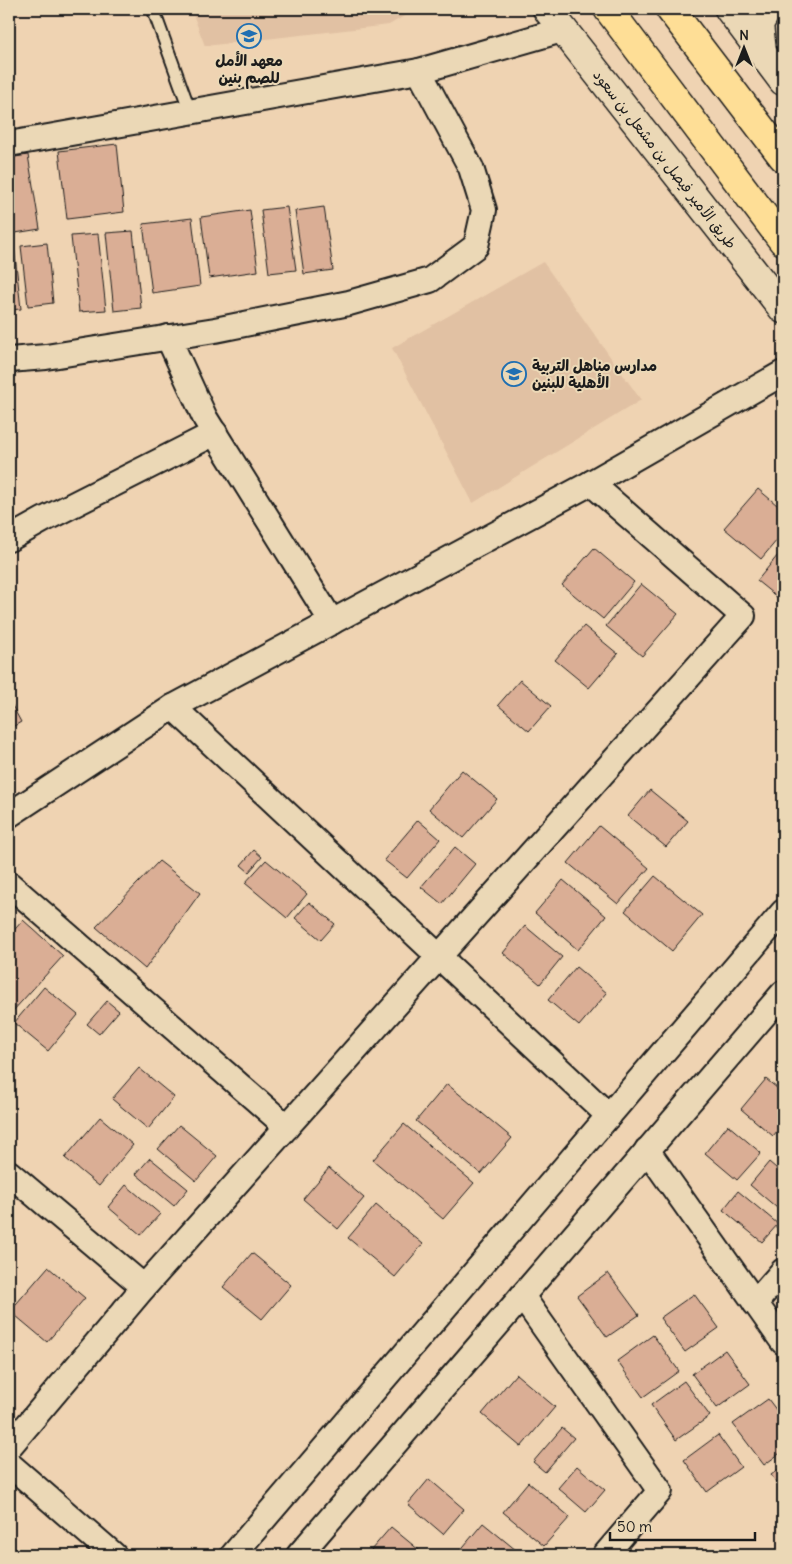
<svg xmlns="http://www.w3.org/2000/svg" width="792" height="1564" font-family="Delius,'Playpen Sans Arabic',sans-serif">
  <rect width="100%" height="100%" fill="#efd3b2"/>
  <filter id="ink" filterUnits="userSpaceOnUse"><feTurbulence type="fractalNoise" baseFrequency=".02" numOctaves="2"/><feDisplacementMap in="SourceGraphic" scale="10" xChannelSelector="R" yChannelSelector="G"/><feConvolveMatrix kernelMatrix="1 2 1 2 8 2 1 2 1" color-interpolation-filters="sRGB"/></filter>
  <g filter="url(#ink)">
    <!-- built -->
    <g fill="#e1c1a3">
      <polygon points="191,9 416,9 389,25 205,46"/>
      <polygon points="543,262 641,400 473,503 392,348"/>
    </g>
    <!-- building -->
    <g fill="#daae95" stroke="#1c1c1c">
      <polygon points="117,144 124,212 67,219 59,151"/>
      <polygon points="28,155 40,229 9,234 9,158"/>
      <polygon points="287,207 296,270 269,273 261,210"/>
      <polygon points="324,207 333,270 304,274 295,211"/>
      <polygon points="250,210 258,271 209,278 201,217"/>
      <polygon points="192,218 200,286 152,293 143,224"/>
      <polygon points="133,231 141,308 114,311 106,233"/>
      <polygon points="98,234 106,310 79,312 71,236"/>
      <polygon points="47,243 53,303 28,306 21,246"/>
      <polygon points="9,246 14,246 21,309 9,310"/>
      <polygon points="758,489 783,510 783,533 761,559 724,528"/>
      <polygon points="594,548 634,582 603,619 562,585"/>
      <polygon points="782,550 783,551 783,602 757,581"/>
      <polygon points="641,584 678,614 642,656 606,626"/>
      <polygon points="584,626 618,654 589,688 555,660"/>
      <polygon points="520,680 551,706 529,731 498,705"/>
      <polygon points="9,700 21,722 9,729"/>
      <polygon points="462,770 497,799 463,838 429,809"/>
      <polygon points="650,790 688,821 666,847 628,816"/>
      <polygon points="418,820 440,839 407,878 384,860"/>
      <polygon points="599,826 649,868 618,904 568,863"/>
      <polygon points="455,847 475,864 442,904 421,887"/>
      <polygon points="254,850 262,857 249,872 241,865"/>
      <polygon points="266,860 307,894 287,918 245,883"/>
      <polygon points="159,861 200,893 145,969 96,927"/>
      <polygon points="655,876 702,915 672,951 625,911"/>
      <polygon points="563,880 606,916 578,950 535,913"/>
      <polygon points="309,902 335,924 321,940 295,918"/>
      <polygon points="23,920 63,956 12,1012 9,1009 9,936"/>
      <polygon points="525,926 562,957 540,984 503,953"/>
      <polygon points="576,967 607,993 579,1026 548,1000"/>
      <polygon points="44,987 78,1015 48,1051 14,1023"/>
      <polygon points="107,1001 119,1011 99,1034 87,1024"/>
      <polygon points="139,1068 174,1097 148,1129 112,1099"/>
      <polygon points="766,1079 783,1093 783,1124 773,1136 741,1109"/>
      <polygon points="447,1084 512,1138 481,1174 416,1121"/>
      <polygon points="100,1117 133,1145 99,1186 65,1158"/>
      <polygon points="404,1124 474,1183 443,1219 373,1160"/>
      <polygon points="179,1125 217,1156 196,1181 158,1149"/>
      <polygon points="728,1125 761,1153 737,1180 705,1153"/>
      <polygon points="150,1158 188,1189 174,1206 136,1174"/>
      <polygon points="769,1162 783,1174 783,1213 750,1185"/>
      <polygon points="329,1168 364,1198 338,1229 303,1199"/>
      <polygon points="126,1185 160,1214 141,1235 108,1207"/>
      <polygon points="738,1191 778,1224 762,1242 723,1210"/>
      <polygon points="376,1205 423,1244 395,1277 348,1238"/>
      <polygon points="252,1253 291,1285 262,1319 223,1287"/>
      <polygon points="48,1267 85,1298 47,1342 10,1311"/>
      <polygon points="608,1273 639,1315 607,1337 577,1296"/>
      <polygon points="694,1294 719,1328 685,1352 660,1318"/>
      <polygon points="653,1335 679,1371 643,1397 617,1361"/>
      <polygon points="725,1350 750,1384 717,1408 692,1374"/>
      <polygon points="516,1374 555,1407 521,1447 482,1414"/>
      <polygon points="684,1381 710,1416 676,1440 651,1405"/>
      <polygon points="768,1399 783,1419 783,1451 764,1465 733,1424"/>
      <polygon points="562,1428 574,1438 545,1472 533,1462"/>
      <polygon points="718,1435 741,1467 707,1492 684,1460"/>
      <polygon points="577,1466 605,1490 586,1512 558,1488"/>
      <polygon points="783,1466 783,1491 771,1475"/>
      <polygon points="429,1479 464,1509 443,1534 408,1504"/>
      <polygon points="528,1482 570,1517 544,1546 503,1512"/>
      <polygon points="483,1523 522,1555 463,1555 459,1552"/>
      <polygon points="391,1527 425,1555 377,1555 371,1550"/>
    </g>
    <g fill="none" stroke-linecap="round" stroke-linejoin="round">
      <defs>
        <polyline id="lane" points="153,9 190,111"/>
        <g id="street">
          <polyline points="9,144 419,71 562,30"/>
          <polyline points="168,337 205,418 332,622"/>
          <polyline points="9,360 46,357 215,330 349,303 430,280 476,246 484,210 471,168 419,71"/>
          <polyline points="9,539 43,520 215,433"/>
          <polyline points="173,707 609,1116"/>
          <polyline points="9,815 173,707 591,483 783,373"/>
          <polyline points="9,884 287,1127"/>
          <polyline points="647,1150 783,1342"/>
          <polyline points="9,1173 144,1287"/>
          <polyline points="522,1296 660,1491 605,1555"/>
          <polyline points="755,1303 783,1271"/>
          <polyline points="9,1447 144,1287 743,616 591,483"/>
          <polyline points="9,1464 114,1555"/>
          <polyline points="233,1555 783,912"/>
          <polyline points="299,1555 783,993"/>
        </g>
        <g id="secondary">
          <polyline points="547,9 783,309"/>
          <polyline points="729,9 783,81"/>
          <polyline points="762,52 759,24 768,9"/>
        </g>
        <g id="primary">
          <polyline points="608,9 783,241"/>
          <polyline points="670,9 783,157"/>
        </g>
      </defs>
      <!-- lane casing -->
      <use href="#lane" stroke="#1c1c1c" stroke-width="15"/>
      <!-- street casing -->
      <use href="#street" stroke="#1c1c1c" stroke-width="28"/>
      <!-- secondary casing -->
      <use href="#secondary" stroke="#1c1c1c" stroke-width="31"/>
      <!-- primary casing -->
      <use href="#primary" stroke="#1c1c1c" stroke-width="31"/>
      <!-- lane -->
      <use href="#lane" stroke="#ebd8b6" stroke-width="11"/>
      <!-- street -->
      <use href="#street" stroke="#ebd8b6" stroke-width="24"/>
      <!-- secondary -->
      <use href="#secondary" stroke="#ebd8b6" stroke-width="28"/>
      <!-- primary -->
      <use href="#primary" stroke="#fede96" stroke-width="28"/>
    </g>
  </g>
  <!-- icons -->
  <defs>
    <symbol id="school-ring" viewBox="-11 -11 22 22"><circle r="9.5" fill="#ebd8b6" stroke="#1f6fb2" stroke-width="1.5"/><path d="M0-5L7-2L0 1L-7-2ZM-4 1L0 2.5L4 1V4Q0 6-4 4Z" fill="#1f6fb2"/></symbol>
  </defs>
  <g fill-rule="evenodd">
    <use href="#school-ring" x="235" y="22" width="28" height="28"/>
    <use href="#school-ring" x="500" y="360" width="28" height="28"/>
  </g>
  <g text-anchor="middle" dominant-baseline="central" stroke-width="4" stroke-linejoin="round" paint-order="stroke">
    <!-- poi labels -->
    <g font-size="15" font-weight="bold" fill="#1c1c1c" stroke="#ebd8b6">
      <text x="249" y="60">معهد الأمل<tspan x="249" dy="17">للصم بنين</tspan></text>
      <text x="532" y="365" text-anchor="start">مدارس مناهل التربية<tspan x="532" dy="17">الأهلية للبنين</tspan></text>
    </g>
    <!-- street labels -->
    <g font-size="15" fill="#1c1c1c" stroke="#ebd8b6">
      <text transform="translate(665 159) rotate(52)">طريق الأمير فيصل بن مشعل بن سعود</text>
    </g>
  </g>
  <!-- margin -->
  <rect width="792" height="1564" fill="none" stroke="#ebd8b6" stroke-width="30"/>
  <rect x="15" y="15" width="762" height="1534" fill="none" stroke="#1c1c1c" stroke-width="2" filter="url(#ink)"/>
  <!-- north arrow -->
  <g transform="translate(744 48)" stroke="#ebd8b6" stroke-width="4" paint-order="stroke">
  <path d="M0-4L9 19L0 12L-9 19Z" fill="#1c1c1c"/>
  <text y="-8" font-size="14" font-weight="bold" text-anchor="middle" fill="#1c1c1c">N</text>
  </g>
  <!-- scale -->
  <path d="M610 1532v8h145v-8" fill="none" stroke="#1c1c1c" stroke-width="2.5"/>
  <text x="617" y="1532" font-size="15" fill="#1c1c1c" stroke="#ebd8b6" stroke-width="4" paint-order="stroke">50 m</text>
</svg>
